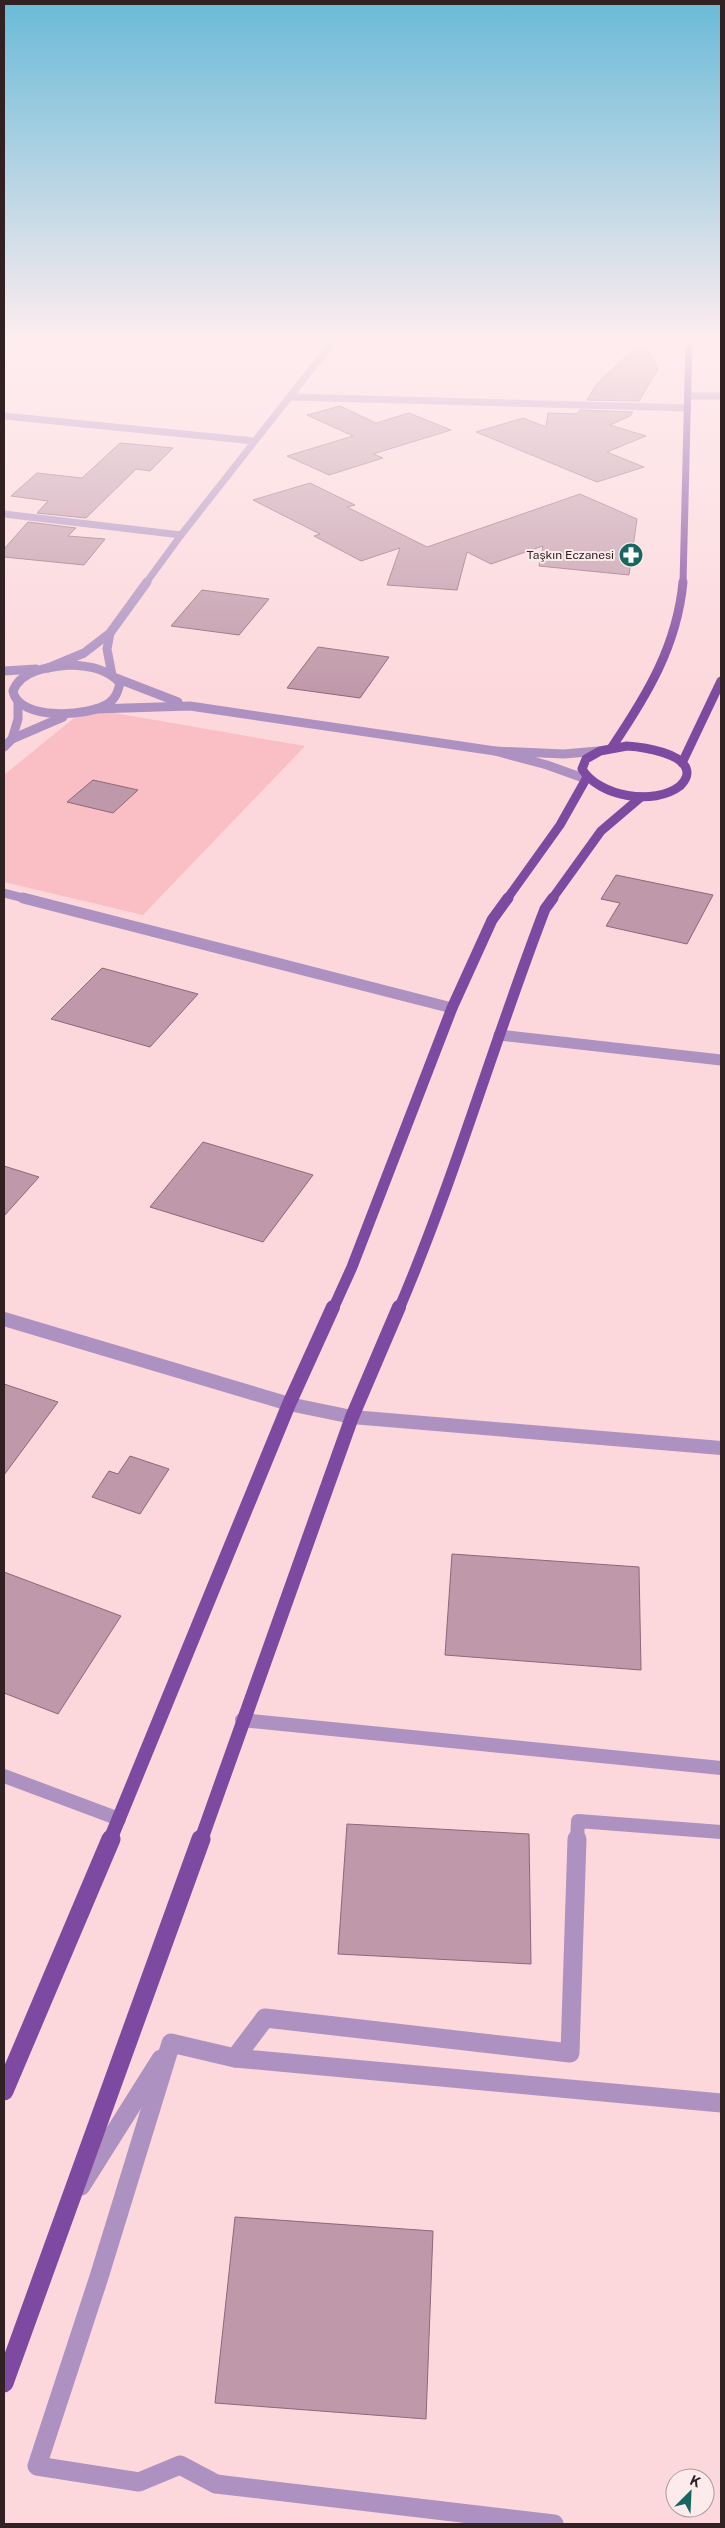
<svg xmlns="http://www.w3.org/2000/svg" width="725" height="2528" font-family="'Public Sans',sans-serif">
  <rect width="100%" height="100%" fill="#fcd8dc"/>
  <!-- green -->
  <polygon fill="#fabec5" points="103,711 305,746 143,915 4,882 4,775 74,718"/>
  <!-- building -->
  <g fill="#bf99a9" stroke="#8c6878">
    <polygon points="643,340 658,369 639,401 587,400 596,385"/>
    <polygon points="340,406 376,423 409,413 451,430 373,454 383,458 329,475 287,456 353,436 307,415"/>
    <polygon points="580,410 633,412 630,416 610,425 646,436 607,452 644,467 597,482 476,432 523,418 546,427 548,413 577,414"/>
    <polygon points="120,443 173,448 150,471 136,469 86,518 37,513 48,501 11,496 37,473 82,478"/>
    <polygon points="310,483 355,505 347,507 427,547 580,494 637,519 629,575 539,566 543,546 491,564 467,552 457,590 387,585 400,548 361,561 314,536 320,534 253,500"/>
    <polygon points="28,522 76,528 68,536 105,539 84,565 4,557 4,549"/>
    <polygon points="202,590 269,599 239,635 171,626"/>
    <polygon points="318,647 389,657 360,698 287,688"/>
    <polygon points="93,780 138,790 113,813 67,802"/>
    <polygon points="616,875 713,895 687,944 606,926 620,903 601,899"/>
    <polygon points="102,968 198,994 150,1047 51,1019"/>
    <polygon points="203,1142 313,1175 263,1242 150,1207"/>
    <polygon points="4,1166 39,1177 4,1216"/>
    <polygon points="4,1384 58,1402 4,1475"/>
    <polygon points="130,1456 169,1469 140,1514 92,1497 109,1471 118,1474"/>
    <polygon points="452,1554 639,1567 641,1670 445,1655"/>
    <polygon points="4,1572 121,1616 58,1714 4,1693"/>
    <polygon points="347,1824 529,1834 531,1964 338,1954"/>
    <polygon points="235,2217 433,2231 426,2419 215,2403"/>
  </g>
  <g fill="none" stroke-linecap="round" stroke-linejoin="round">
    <!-- minor-far4 -->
    <g stroke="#ac91c1" stroke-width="7">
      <polyline points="689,396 721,396"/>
      <polyline points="291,397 688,408"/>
      <polyline points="4,416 254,441"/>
      <polyline points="4,514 181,535"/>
      <polyline points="146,583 181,535 335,339"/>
    </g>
    <!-- minor-far3 -->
    <g stroke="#ac91c1" stroke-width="9">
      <polyline points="110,633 107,649 112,675"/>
      <path d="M 70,665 C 89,666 106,668 120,683 C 118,691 116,698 109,703 C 90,717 18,721 13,691 C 21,669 50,667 70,665 Z"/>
      <polyline points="48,668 84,653 110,633 147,582"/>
      <polyline points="4,671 36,669"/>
      <polyline points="116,678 178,702"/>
      <polyline points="95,709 190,706 495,751"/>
      <polyline points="12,739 18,719 18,702"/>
      <polyline points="4,747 12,739 63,717"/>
      <polyline points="586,779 547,765 495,751 564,754 598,751"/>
      <polyline points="4,893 27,899"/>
    </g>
    <!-- minor-far2 -->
    <g stroke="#ac91c1" stroke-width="11">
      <polyline points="23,898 452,1008"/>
      <polyline points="499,1035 721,1060"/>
    </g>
    <!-- minor-far1 -->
    <g stroke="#ac91c1" stroke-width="14">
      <polyline points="4,1319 289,1404 352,1417 721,1448"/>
      <polyline points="242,1720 721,1768"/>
      <polyline points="4,1776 119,1819"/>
      <polyline points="577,1840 578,1821 721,1832"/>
    </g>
    <!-- minor -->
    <g stroke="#ac91c1" stroke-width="19">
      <polyline points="235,2058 721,2103"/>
      <polyline points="81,2186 161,2059"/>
      <polyline points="554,2524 216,2484 180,2465 139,2482 37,2466 99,2277 171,2043 235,2058 265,2018 570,2053 577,1839"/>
    </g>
    <!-- major-far4 -->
    <polyline stroke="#7e49a0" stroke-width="7" points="683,583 689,339"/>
    <!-- major-far3 -->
    <g stroke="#7e49a0" stroke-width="9">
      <path d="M 627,746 C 642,747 687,753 687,773 C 687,778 684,782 680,786 C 654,806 599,797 582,769 L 586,759 L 600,751 Z"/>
      <path d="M 612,747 C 647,695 677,646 683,582"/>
      <polyline points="682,763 721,681"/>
      <polyline points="507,899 560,825 586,779"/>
      <polyline points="552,899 601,831 641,797"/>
    </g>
    <!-- major-far2 -->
    <g stroke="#7e49a0" stroke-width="11">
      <polyline points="333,1309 352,1267 452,1008 492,920 508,898"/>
      <path d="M 399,1309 C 455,1178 494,1041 545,909 L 553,898"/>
    </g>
    <!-- major-far1 -->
    <g stroke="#7e49a0" stroke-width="14">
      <polyline points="110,1840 289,1404 333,1307"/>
      <polyline points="201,1840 352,1417 399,1307"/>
    </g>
    <!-- major -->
    <g stroke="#7e49a0" stroke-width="19">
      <polyline points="4,2091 111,1839"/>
      <polyline points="4,2383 201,1839"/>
    </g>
  </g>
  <!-- sky -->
  <linearGradient id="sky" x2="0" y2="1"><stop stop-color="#69bad7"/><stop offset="0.49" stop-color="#feedef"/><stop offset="1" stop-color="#feedef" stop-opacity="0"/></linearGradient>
  <rect width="725" height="693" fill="url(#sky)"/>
  <!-- icons -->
  <defs>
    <symbol id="pharmacy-disc" viewBox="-11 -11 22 22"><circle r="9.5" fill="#186662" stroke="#fdebec"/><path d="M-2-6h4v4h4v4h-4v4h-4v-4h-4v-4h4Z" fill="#fff"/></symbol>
  </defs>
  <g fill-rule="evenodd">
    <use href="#pharmacy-disc" x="617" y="541" width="28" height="28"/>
  </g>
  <g text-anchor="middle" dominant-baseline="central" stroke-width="4" stroke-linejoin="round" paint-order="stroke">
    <!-- far-poi labels -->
    <g font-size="12" fill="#312123" stroke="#fdebec" text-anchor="end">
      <text x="614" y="555">Taşkın Eczanesi</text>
    </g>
  </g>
  <!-- border -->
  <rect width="725" height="2528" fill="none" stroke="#312123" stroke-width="10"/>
  <!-- north arrow -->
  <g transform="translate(690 2493) rotate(24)"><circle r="24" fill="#fdebec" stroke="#ab9a9c"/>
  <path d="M0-4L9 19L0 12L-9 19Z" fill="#186662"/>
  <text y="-8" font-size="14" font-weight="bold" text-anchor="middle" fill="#312123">K</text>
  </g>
</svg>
